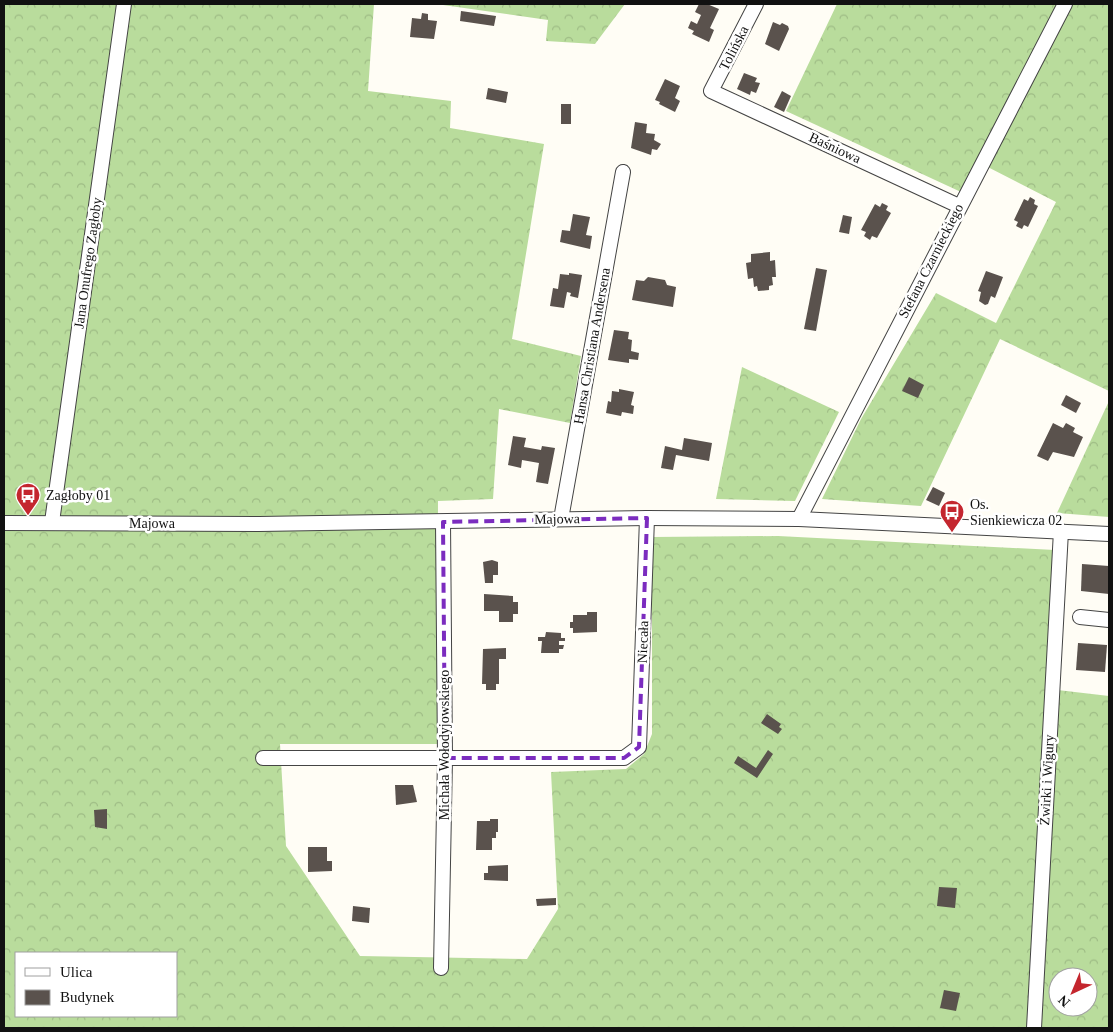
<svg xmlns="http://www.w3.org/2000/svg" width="1113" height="1032" font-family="'Times New Roman',serif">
  <defs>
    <pattern id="forest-crowns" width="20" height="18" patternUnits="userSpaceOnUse" patternTransform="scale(1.25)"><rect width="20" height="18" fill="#b9dc9c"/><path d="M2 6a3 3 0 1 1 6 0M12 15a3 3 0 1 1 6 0" fill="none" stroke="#9ebc85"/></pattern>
  </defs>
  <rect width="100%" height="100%" fill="#fffdf5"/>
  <!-- forest -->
  <g fill="url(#forest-crowns)" fill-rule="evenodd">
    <path d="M 4,4 L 374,4 L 368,91 L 451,101 L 450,128 L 544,144 L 512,339 L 581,356 L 570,423 L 499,409 L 493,499 L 438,501 L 437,744 L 280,744 L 286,846 L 360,956 L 527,959 L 558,909 L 551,772 L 626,769 L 644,754 L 652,734 L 652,537 L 778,536 L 1055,550 L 1049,689 L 1109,696 L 1109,1028 L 4,1028 ZM 16,953 L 176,953 L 176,1016 L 16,1016 ZM 1058,977 L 1088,977 L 1088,1007 L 1058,1007 Z"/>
    <polygon points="436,4 625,4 595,44 546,41 548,20"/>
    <polygon points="837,4 1109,4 1109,391 1000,339 921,506 822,499 861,419 936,293 996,323 1056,202 976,161 961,192 786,111"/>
    <polygon points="742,367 839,412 795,501 716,499"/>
    <polygon points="1109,401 1109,517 1057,513"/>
  </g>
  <!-- building -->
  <g fill="#5a524d">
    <polygon points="699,4 707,4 719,9 710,28 714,30 709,42 692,34 694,31 688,28 691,21 697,24 701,15 695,12"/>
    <polygon points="461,11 496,16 494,26 460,21"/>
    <polygon points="422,13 428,14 428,20 437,21 434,39 410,37 412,18 421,19"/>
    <polygon points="773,22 780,25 782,23 788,26 789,29 779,51 765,44"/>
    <polygon points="744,73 757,78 755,82 760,83 756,93 751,91 750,95 737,89"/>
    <polygon points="665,79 680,86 675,98 680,101 675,112 659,104 660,102 655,100"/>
    <polygon points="488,88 508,92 506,103 486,99"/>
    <polygon points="782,91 791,96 784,112 774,107"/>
    <rect x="561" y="104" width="10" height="20"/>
    <polygon points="635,122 647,124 646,133 655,134 654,140 661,144 657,150 652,149 651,155 631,148"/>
    <polygon points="1030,197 1035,200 1034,204 1038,206 1028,227 1024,225 1022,229 1016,226 1018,222 1014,220 1024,199 1028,201"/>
    <polygon points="882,203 888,206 886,210 891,213 877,238 872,236 870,240 864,236 866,232 861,230 875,204 880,207"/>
    <polygon points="573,214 590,217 586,235 592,236 590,249 560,242 562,230 570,231"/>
    <polygon points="843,215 852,217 849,234 839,232"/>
    <polygon points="770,252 770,261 775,260 776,277 772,277 773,285 769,286 769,290 758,291 757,286 754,287 753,278 748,279 746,263 751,262 751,254"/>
    <polygon points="816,268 827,270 816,331 804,329"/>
    <polygon points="986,271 1003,277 995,298 991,296 988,304 985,305 979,301 981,292 978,291"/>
    <polygon points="569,273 582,275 578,298 570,296 571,293 567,292 564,308 550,306 553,288 558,289 560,274 569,275"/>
    <polygon points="648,277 665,280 667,285 676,287 673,307 632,300 636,280 644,281"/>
    <polygon points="614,330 629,332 628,339 632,340 631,351 639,353 638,360 629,359 629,363 608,360"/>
    <polygon points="909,377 924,385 918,398 902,391"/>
    <polygon points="619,389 634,392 631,405 634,406 633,414 622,412 621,416 606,413 608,401 611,402 612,391 619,392"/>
    <polygon points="1066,395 1081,403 1076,413 1061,405"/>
    <polygon points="1053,423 1063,428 1066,423 1075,428 1073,432 1083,437 1074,457 1053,452 1048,461 1037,456"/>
    <polygon points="513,436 526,438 524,447 541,450 542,446 555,448 548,484 536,482 539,463 522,460 521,468 508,465"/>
    <polygon points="684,438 712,443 709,461 676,455 673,470 661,468 665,446 682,450"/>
    <polygon points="933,487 945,493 939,506 926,500"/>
    <polygon points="492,560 498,562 498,575 493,575 493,583 485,583 483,562"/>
    <polygon points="1082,564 1109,566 1109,594 1081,591"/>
    <polygon points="484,594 513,596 513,602 518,602 518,614 513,614 513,622 499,622 499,611 484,611"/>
    <polygon points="587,612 597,612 597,632 573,633 573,628 570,628 570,622 573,622 573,615 587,615"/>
    <polygon points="546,632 561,633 561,638 565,638 565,641 559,641 559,645 564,645 563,649 559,649 559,653 541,653 542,641 538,641 538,637 545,637"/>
    <polygon points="1078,643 1107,645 1105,672 1076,670"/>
    <polygon points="506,648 506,659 499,659 499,684 496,684 496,690 486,690 486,684 482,684 483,649"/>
    <polygon points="767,714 781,724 779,727 782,729 778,734 761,723"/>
    <polygon points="768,750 773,754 757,778 734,763 738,756 756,768"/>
    <polygon points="395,785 413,785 417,802 396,805"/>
    <polygon points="107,809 107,829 95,827 94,810"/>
    <polygon points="490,819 498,819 498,832 496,832 496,838 492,838 492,850 476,850 477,821 490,821"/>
    <polygon points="308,847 327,847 327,861 332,861 332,871 308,872"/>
    <polygon points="508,865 508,881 484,880 484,873 488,873 488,866"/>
    <polygon points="939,887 957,888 955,908 937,906"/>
    <polygon points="556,898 556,905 537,906 536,899"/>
    <polygon points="353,906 370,908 369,923 352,921"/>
    <polygon points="944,990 960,993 956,1011 940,1008"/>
  </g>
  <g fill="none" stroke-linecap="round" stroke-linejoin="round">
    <defs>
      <g id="minor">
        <polyline points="756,4 711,91 959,206"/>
        <polyline points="561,519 623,172"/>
        <polyline points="799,519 1065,4"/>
        <polyline points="52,522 124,4"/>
        <polyline points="4,523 259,524 647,518 799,519 1109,534"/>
        <polyline points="1080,617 1109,620"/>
        <polyline points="263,758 624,758 639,747 647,518"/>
        <polyline points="441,968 445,758 443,522"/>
        <polyline points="1034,1028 1061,531"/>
      </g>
    </defs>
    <!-- minor casing -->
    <use href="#minor" stroke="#444" stroke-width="16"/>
    <!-- minor -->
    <use href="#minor" stroke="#fff" stroke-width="14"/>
  </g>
  <!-- marked area -->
  <path fill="none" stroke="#7b2cbf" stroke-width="4" stroke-dasharray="10 6" stroke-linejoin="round" d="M 647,518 L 639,747 L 624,758 L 445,758 L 443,522 Z"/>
  <!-- icons -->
  <defs>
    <symbol id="bus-pin" viewBox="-11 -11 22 30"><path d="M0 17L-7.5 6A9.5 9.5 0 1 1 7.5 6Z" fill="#c4262e" stroke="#fff"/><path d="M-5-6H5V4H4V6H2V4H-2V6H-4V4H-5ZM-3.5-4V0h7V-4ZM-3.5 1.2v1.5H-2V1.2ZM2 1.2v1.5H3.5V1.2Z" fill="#fff"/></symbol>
  </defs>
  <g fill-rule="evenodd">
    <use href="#bus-pin" x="14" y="481" width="28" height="38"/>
    <use href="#bus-pin" x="938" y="498" width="28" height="38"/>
  </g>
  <g text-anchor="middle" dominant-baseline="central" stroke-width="5" stroke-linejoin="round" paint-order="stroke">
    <!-- street labels -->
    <g font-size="14" fill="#111" stroke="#fff">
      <text transform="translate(734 48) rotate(-63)">Tolińska</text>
      <text transform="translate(835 148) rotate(25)">Baśniowa</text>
      <text transform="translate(931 261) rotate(-63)">Stefana Czarnieckiego</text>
      <text transform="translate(88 263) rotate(-82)">Jana Onufrego Zagłoby</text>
      <text transform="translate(592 346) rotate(-80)">Hansa Christiana Andersena</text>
      <text transform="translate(557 519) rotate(-1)">Majowa</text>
      <text x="152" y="523">Majowa</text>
      <text transform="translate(643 642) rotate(-88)">Niecała</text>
      <text transform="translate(444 745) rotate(-90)">Michała Wołodyjowskiego</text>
      <text transform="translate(1047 780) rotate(-87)">Żwirki i Wigury</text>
    </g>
    <!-- poi labels -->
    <g font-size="14" fill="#111" stroke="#fff" text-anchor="start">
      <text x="46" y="495">Zagłoby 01</text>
      <text x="970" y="504">Os.<tspan x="970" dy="16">Sienkiewicza 02</tspan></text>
    </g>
  </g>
  <!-- border -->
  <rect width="1113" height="1032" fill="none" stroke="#111111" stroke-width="10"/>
  <!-- legend -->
  <rect x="15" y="952" width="162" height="65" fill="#ffffff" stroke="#a0a0a0"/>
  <rect x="25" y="968" width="25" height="8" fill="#ffffff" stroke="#a0a0a0"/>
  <text x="60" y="977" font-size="15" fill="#111111">Ulica</text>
  <rect x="25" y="990" width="25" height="15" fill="#5a524d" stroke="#a0a0a0"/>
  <text x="60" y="1002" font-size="15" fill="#111111">Budynek</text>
  <!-- north arrow -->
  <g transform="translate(1073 992) rotate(224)"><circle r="24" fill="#ffffff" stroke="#a0a0a0"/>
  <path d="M0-4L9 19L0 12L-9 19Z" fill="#c4262e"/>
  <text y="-8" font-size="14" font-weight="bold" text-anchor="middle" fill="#111111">N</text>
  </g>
</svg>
